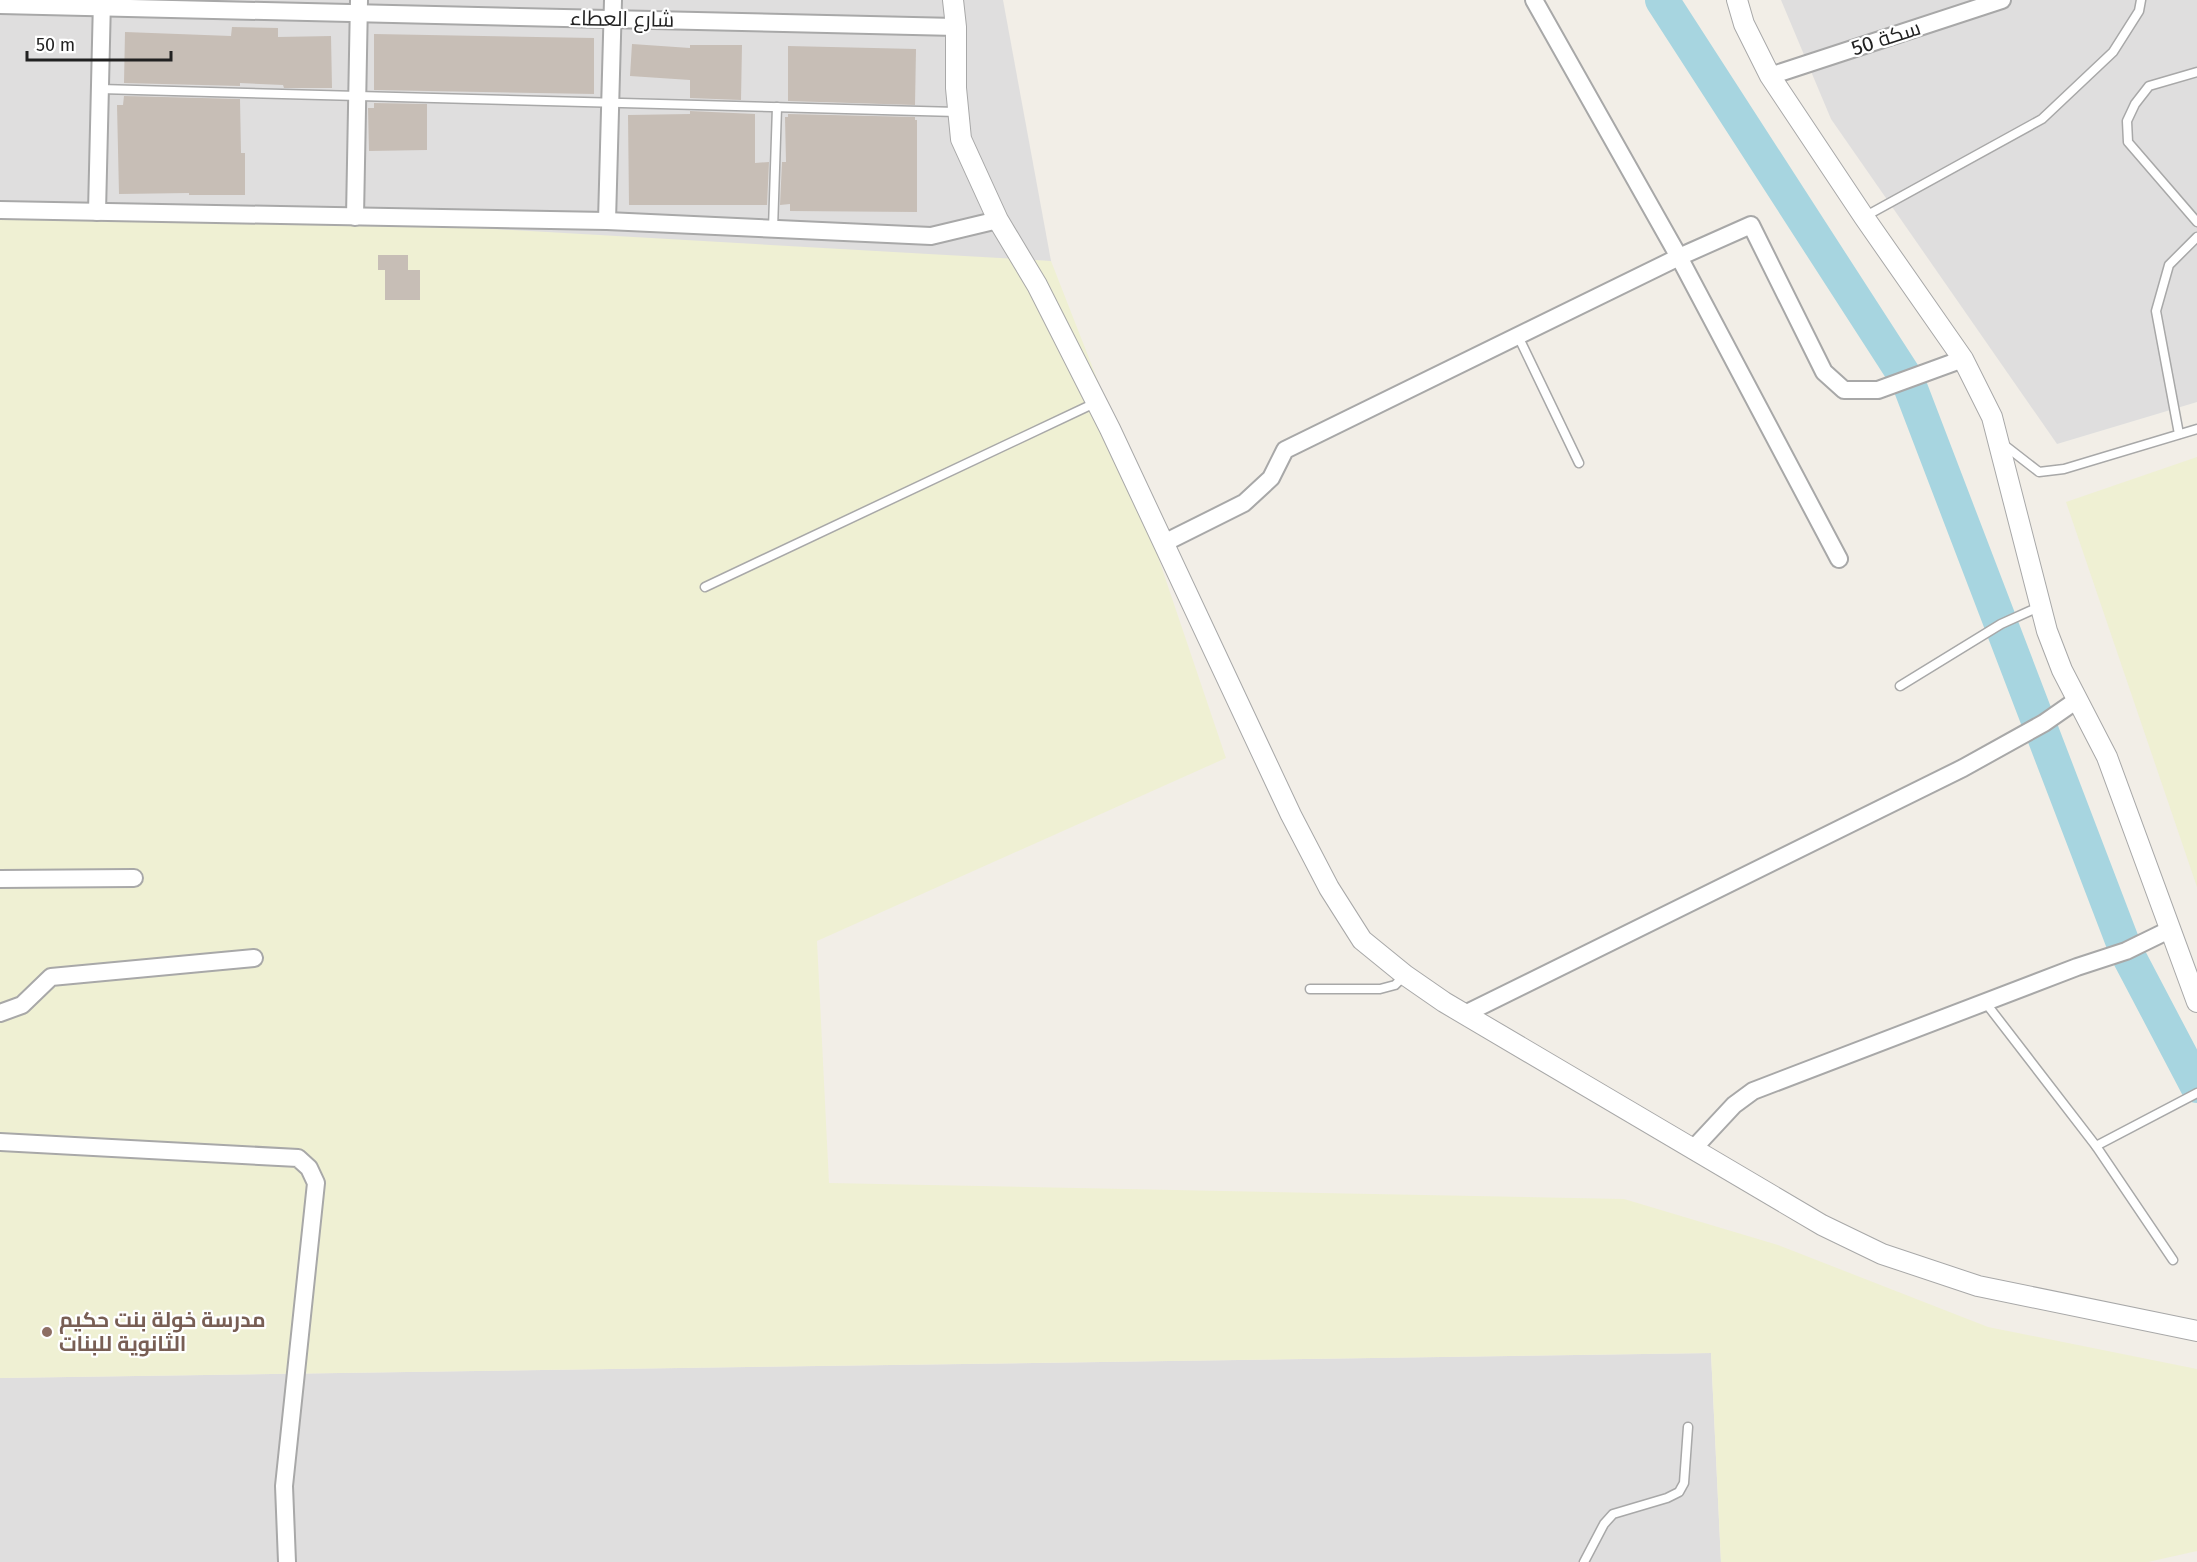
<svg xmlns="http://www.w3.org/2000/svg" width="2197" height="1562" font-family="'Fira Sans',Cairo,sans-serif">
  <rect width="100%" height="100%" fill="#f2eee7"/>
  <!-- residential -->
  <g fill="#dfdede">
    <polygon points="0,0 1003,0 1051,261 0,236"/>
    <polygon points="1781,0 2197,0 2197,402 2057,444 1831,119"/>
    <polygon points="1711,1353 1721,1562 0,1562 0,1378"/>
  </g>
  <!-- farmland -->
  <g fill="#eff0d3">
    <polygon points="266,216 1051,261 1103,394 1226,758 817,941 829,1183 1624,1199 1778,1245 1988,1327 2197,1369 2197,1551 2148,1562 1721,1562 1711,1353 0,1378 0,220"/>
    <polygon points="2197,457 2197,887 2066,502"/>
  </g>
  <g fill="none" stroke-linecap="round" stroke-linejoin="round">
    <!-- river -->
    <polyline stroke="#a7d5e0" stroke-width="34" points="1662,0 1908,381 2126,951 2197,1086"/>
  </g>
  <!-- building -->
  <g fill="#c7beb6">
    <polygon points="232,27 278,28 278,37 331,36 332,88 284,88 283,85 240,83 240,86 124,83 125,32 231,36"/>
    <polygon points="374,34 594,38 594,94 374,90"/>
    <polygon points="632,44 690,48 690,45 742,45 741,100 690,98 690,80 630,76"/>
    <polygon points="788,46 916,49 915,105 788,101"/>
    <polygon points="124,96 240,99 241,153 245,153 245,195 189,195 189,193 119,194 117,105 123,105"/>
    <polygon points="374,103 427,104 427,150 369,151 368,108 374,108"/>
    <polygon points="690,111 755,114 755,163 769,162 767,205 629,205 628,115 690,114"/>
    <polygon points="788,114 915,117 915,120 917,120 917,212 790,211 790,204 780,205 782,162 786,162 785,117 788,117"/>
    <polygon points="378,255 408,255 408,270 420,270 420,300 385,300 385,270 378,270"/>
  </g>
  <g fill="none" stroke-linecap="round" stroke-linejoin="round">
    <defs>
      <g id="service">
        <polyline points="2197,72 2149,86 2135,104 2127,121 2128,142 2197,222"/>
        <polyline points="100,89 957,112"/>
        <polyline points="1864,217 2042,119 2113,52 2139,11 2141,0"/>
        <polyline points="773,229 777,107"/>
        <polyline points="1518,336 1579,463"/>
        <polyline points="2179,434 2156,311 2169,265 2197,237"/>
        <polyline points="2003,444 2039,472 2064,469 2197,429"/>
        <polyline points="705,587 1097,402"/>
        <polyline points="1900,686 2001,624 2041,606"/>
        <polyline points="1310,989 1380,989 1395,985 1404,976"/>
        <polyline points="1985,1002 2096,1146 2173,1260"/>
        <polyline points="2096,1146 2197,1093"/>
        <polyline points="1584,1562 1604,1524 1613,1514 1667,1498 1679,1492 1684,1483 1688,1427"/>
      </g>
      <g id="minor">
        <polyline points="1534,0 1679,257 1839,559"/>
        <polyline points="0,5 956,27"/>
        <polyline points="1770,76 2002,0"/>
        <polyline points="0,210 607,221 931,236 998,220"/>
        <polyline points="97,212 102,0"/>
        <polyline points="355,217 359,0"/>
        <polyline points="607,221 613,0"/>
        <polyline points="1164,543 1244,503 1271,478 1285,450 1679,257 1751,225 1824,372 1844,390 1878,390 1963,359"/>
        <polyline points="0,879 134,878"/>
        <polyline points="0,1013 22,1005 51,977 254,958"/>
        <polyline points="1465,1014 1963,768 2044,723 2077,700"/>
        <polyline points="0,1142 298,1158 309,1168 316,1183 284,1486 287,1562"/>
        <polyline points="1693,1149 1734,1105 1753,1091 2077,967 2126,951 2169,930"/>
      </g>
      <g id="tertiary">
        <polyline points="953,0 956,27 956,88 961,139 998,220 1037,285 1110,429 1291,815 1329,888 1362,940 1405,975 1444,1002 1822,1225 1882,1254 1978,1286 2197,1331"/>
        <polyline points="1737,0 1744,24 1770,76 1864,217 1963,359 1992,417 2047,631 2062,670 2107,757 2197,1002"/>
      </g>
    </defs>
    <!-- service casing -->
    <use href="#service" stroke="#a8a8a8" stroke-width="11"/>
    <!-- minor casing -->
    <use href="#minor" stroke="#a8a8a8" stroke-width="20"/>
    <!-- tertiary casing -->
    <use href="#tertiary" stroke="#a8a8a8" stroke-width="22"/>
    <!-- service -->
    <use href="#service" stroke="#fff" stroke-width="8"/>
    <!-- minor -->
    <use href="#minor" stroke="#fff" stroke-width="16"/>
    <!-- tertiary -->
    <use href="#tertiary" stroke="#fff" stroke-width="20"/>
  </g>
  <!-- markers -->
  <circle fill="#8d6e63" stroke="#fff" stroke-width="2" cx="47" cy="1332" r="6"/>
  <g text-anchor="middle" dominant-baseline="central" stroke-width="4.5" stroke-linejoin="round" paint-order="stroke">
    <!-- street labels -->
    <g font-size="21" fill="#212121" stroke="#fff">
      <text transform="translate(622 19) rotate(1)">شارع العطاء</text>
      <text transform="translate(1886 38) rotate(-18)">سكة 50</text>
    </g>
    <!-- education labels -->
    <g font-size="21" font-weight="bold" fill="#785e54" stroke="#fff" text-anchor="start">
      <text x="59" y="1320">مدرسة خولة بنت حكيم<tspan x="59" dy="24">الثانوية للبنات</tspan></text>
    </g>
  </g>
  <!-- scale -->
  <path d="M27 51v9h144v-9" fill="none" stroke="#212121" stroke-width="3"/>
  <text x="36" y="51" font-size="18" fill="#212121" stroke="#ffffff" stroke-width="4.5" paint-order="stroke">50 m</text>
</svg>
